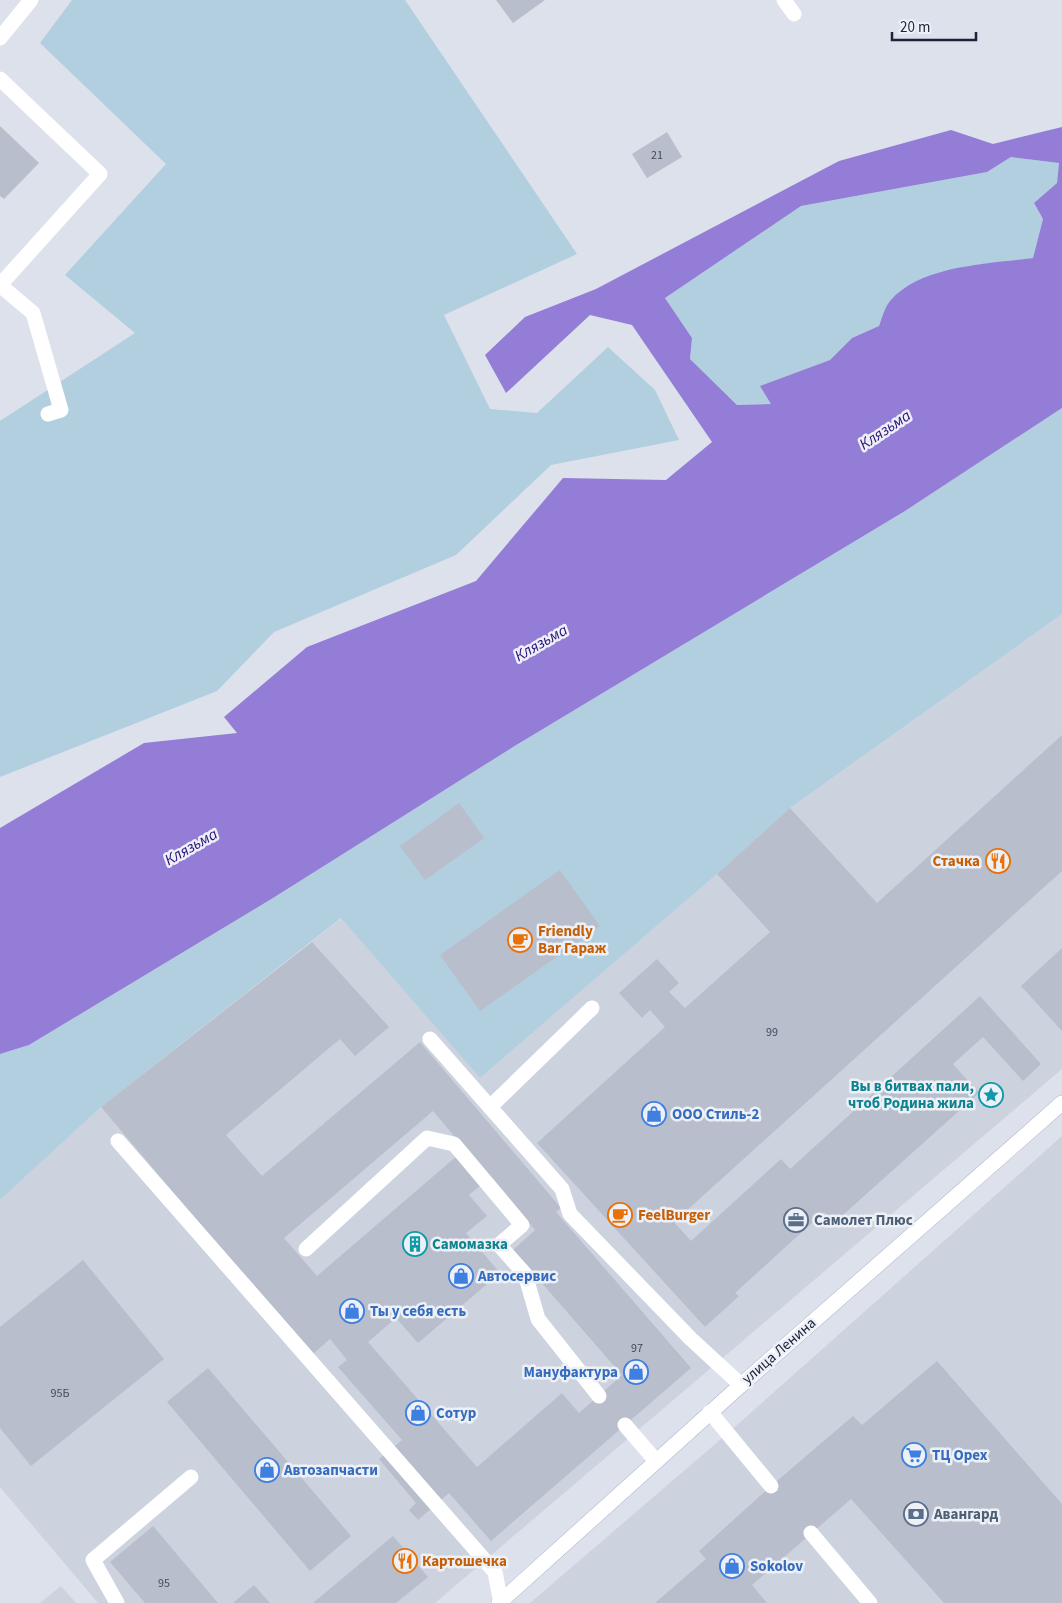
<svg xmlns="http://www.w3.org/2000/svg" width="1062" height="1603" font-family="'Source Sans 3',sans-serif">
  <rect width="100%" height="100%" fill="#dce1eb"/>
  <!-- built -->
  <g fill="#cdd3de">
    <polygon points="1062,614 1062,1069 435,1603 98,1603 0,1487 0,1200 101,1107 342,918 480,1078 717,874 790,808"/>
    <polygon points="1062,1136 1062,1603 530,1603 728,1433"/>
    <polygon points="61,1586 76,1603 40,1603"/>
  </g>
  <!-- green -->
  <g fill="#b2cfdf">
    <polygon points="72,0 405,0 577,254 444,315 490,409 537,413 608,347 655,390 679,440 551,465 456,555 274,632 217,691 0,777 0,421 135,333 65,275 166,164 40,43"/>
    <polygon points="1011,157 1059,163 1057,183 1034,203 1043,219 1033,258 967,266 889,302 879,326 852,338 830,360 761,386 772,404 737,405 690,359 692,338 665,298 801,206 987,172"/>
    <polygon points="1062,408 1062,614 790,808 717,874 480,1078 341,918 101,1107 0,1200 0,1054 29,1045 273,898 513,747 905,511"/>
  </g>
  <!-- water -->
  <path fill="#937dd7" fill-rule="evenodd" d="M 1062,127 L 1062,408 L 905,511 L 513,747 L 273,898 L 29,1045 L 0,1054 L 0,828 L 144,743 L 237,733 L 224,717 L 307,647 L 476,581 L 563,478 L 666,480 L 712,442 L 632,325 L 590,315 L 506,393 L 485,355 L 525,317 L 596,289 L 839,161 L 951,130 L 993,144 ZM 1011,157 L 1059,163 L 1057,183 L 1034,203 L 1043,219 L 1033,258 C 989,264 921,265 890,301 C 885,307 882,318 879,326 L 852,338 L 830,360 L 760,386 L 771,404 L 737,405 L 690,359 L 692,338 L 665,298 L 801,206 L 987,172 Z"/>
  <!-- building -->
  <g fill="#b8becb" fill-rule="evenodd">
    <polygon points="496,0 545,0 513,23"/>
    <polygon points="0,126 39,163 4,199 0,196"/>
    <polygon points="667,132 682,157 647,178 632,154"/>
    <polygon points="1062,735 1062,871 674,1222 691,1241 781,1159 790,1169 980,996 1041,1064 1023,1081 983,1037 953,1064 979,1093 834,1223 824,1212 735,1293 739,1296 705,1327 537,1143 665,1027 650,1010 642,1018 619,993 657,959 679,983 669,992 685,1008 770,932 717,874 790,808 877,903"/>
    <polygon points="459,803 484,838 425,880 400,846"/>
    <polygon points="560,870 600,926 480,1011 440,955"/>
    <path d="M 312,942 L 389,1027 L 355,1056 L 340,1039 L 226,1135 L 262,1176 L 420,1042 L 561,1208 L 556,1212 L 691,1368 L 491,1541 L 449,1493 L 418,1520 L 409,1510 L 416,1503 L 379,1459 L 402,1440 L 338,1367 L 347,1360 L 330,1339 L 306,1360 L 275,1312 L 101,1107 ZM 433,1111 L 465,1149 L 317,1276 L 284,1238 ZM 490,1177 L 535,1230 L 513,1250 L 622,1375 L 579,1413 L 562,1393 L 477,1467 L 368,1342 L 396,1318 L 418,1343 L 500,1273 L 466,1233 L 487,1216 L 469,1195 Z"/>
    <polygon points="1062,948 1062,1031 1021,986"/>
    <polygon points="83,1260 164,1359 31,1466 0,1428 0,1327"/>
    <polygon points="937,1361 1062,1504 1062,1603 944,1603 851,1499 752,1585 767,1603 655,1603 706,1559 699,1551 771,1486 853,1416 862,1425"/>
    <polygon points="208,1368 351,1536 310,1571 167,1402"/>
    <polygon points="153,1526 218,1603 145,1603 110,1562"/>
    <polygon points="393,1536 428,1577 396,1603 313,1603"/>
    <polygon points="254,1585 270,1603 233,1603"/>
  </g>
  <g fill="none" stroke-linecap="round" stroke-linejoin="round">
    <defs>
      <polyline id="secondary" points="499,1603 741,1385 1062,1103"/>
    </defs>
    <!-- secondary casing -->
    <use href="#secondary" stroke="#aeb6cc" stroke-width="16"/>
    <!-- lane -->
    <g stroke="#fff" stroke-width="15">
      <polyline points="784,0 794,14"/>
      <polyline points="0,38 31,0"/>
      <polyline points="0,79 100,174 0,285"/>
      <polyline points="1,286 33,313 61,410 48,414"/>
      <polyline points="430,1039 562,1189 570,1214 691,1339 741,1385"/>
      <polyline points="490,1107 592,1008"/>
      <polyline points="118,1141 495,1572 501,1603"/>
      <polyline points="306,1249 427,1138 454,1144 522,1225 499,1245 525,1274 538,1319 599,1396"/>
      <polyline points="710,1412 771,1486"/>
      <polyline points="625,1425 656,1461"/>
      <polyline points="811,1533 870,1603"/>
      <polyline points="117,1603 93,1560 191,1477"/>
    </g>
    <!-- secondary -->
    <use href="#secondary" stroke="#fff" stroke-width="15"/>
  </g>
  <!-- icons -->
  <defs>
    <symbol id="restaurant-ring" viewBox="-11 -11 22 22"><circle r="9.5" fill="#edf1f7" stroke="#e8710a" stroke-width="1.5"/><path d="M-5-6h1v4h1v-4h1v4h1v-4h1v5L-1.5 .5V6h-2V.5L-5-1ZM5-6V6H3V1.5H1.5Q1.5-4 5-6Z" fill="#e8710a"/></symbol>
    <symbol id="cafe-ring" viewBox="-11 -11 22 22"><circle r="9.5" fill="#edf1f7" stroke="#e8710a" stroke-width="1.5"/><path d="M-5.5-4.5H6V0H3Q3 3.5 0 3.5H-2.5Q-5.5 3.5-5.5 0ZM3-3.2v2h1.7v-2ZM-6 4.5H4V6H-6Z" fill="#e8710a"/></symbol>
    <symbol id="sight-ring" viewBox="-11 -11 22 22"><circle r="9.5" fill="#edf1f7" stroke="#0f9aa8" stroke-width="1.5"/><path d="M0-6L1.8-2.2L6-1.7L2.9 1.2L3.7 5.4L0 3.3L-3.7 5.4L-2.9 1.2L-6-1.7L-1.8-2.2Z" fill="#0f9aa8"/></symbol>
    <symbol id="shop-ring" viewBox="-11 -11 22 22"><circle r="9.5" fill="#edf1f7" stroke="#3f7fe0" stroke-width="1.5"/><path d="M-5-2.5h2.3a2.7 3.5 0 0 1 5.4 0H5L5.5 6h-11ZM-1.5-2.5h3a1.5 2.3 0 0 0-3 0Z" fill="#3f7fe0"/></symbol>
    <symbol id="office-ring" viewBox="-11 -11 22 22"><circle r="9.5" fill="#edf1f7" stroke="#5c6f8a" stroke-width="1.5"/><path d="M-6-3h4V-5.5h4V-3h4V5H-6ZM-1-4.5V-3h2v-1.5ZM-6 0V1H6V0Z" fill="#5c6f8a"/></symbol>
    <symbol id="building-ring" viewBox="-11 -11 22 22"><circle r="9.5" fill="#edf1f7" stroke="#0f9aa8" stroke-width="1.5"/><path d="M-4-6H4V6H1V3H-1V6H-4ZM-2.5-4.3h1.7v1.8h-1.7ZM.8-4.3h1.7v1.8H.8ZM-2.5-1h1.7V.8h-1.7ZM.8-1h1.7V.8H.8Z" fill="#0f9aa8"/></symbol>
    <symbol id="supermarket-ring" viewBox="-11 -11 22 22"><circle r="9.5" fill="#edf1f7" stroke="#3f7fe0" stroke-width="1.5"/><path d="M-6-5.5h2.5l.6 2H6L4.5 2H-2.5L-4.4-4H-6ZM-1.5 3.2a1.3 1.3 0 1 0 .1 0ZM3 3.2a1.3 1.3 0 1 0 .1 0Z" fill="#3f7fe0"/></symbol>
    <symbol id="bank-ring" viewBox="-11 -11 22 22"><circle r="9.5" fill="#edf1f7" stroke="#5c6f8a" stroke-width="1.5"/><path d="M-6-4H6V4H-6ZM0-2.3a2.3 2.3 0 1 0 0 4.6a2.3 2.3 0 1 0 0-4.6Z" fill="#5c6f8a"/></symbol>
  </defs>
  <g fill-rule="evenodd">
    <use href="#restaurant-ring" x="984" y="847" width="28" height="28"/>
    <use href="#cafe-ring" x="506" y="926" width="28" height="28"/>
    <use href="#sight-ring" x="977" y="1081" width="28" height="28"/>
    <use href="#shop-ring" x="640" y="1100" width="28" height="28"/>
    <use href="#cafe-ring" x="606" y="1201" width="28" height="28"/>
    <use href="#office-ring" x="782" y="1206" width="28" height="28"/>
    <use href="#building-ring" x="401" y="1230" width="28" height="28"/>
    <use href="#shop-ring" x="447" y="1262" width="28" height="28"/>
    <use href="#shop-ring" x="338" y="1297" width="28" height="28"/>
    <use href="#shop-ring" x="622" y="1358" width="28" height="28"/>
    <use href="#shop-ring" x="404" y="1399" width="28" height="28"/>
    <use href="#supermarket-ring" x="900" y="1441" width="28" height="28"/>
    <use href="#shop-ring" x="253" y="1456" width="28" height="28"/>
    <use href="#bank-ring" x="902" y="1500" width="28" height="28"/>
    <use href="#restaurant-ring" x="391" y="1547" width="28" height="28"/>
    <use href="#shop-ring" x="718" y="1552" width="28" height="28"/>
  </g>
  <g text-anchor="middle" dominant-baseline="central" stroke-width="5" stroke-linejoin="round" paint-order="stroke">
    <!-- number labels -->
    <g font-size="12" fill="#44495f">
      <text x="657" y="155">21</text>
      <text x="772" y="1032">99</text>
      <text x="637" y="1348">97</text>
      <text x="60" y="1393">95Б</text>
      <text x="164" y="1583">95</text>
    </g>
    <!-- food labels -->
    <g font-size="15" font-weight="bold" fill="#c56008" stroke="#edf1f7" text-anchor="start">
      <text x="980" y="861" text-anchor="end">Стачка</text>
      <text x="538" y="931">Friendly<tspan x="538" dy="17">Bar Гараж</tspan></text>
      <text x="638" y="1215">FeelBurger</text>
      <text x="422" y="1561">Картошечка</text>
    </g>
    <!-- culture labels -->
    <g font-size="15" font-weight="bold" fill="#0d838f" stroke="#edf1f7" text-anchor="end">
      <text x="974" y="1086">Вы в битвах пали,<tspan x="974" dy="17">чтоб Родина жила</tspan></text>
      <text x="432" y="1244" text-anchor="start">Самомазка</text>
    </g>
    <!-- shop labels -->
    <g font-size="15" font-weight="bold" fill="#366cbe" stroke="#edf1f7" text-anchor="start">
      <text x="672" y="1114">ООО Стиль-2</text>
      <text x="478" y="1276">Автосервис</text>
      <text x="370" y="1311">Ты у себя есть</text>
      <text x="618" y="1372" text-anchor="end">Мануфактура</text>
      <text x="436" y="1413">Сотур</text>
      <text x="932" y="1455">ТЦ Орех</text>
      <text x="284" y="1470">Автозапчасти</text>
      <text x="750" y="1566">Sokolov</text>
    </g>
    <!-- service labels -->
    <g font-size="15" font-weight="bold" fill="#4e5e75" stroke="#edf1f7" text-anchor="start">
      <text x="814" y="1220">Самолет Плюс</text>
      <text x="934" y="1514">Авангард</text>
    </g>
    <!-- street labels -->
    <g font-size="15" fill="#1d223b" stroke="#edf1f7">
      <text transform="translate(779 1351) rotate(-41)">улица Ленина</text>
    </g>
    <!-- water labels -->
    <g font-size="16" font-style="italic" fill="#2d117d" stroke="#edf1f7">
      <text transform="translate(885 430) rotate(-34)">Клязьма</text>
      <text transform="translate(541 643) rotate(-30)">Клязьма</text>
      <text transform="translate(191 847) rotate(-30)">Клязьма</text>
    </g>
  </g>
  <!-- scale -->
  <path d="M892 32v8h84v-8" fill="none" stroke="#1d223b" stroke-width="2.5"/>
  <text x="900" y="32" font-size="15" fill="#1d223b" stroke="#edf1f7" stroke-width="4" paint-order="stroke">20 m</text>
</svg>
